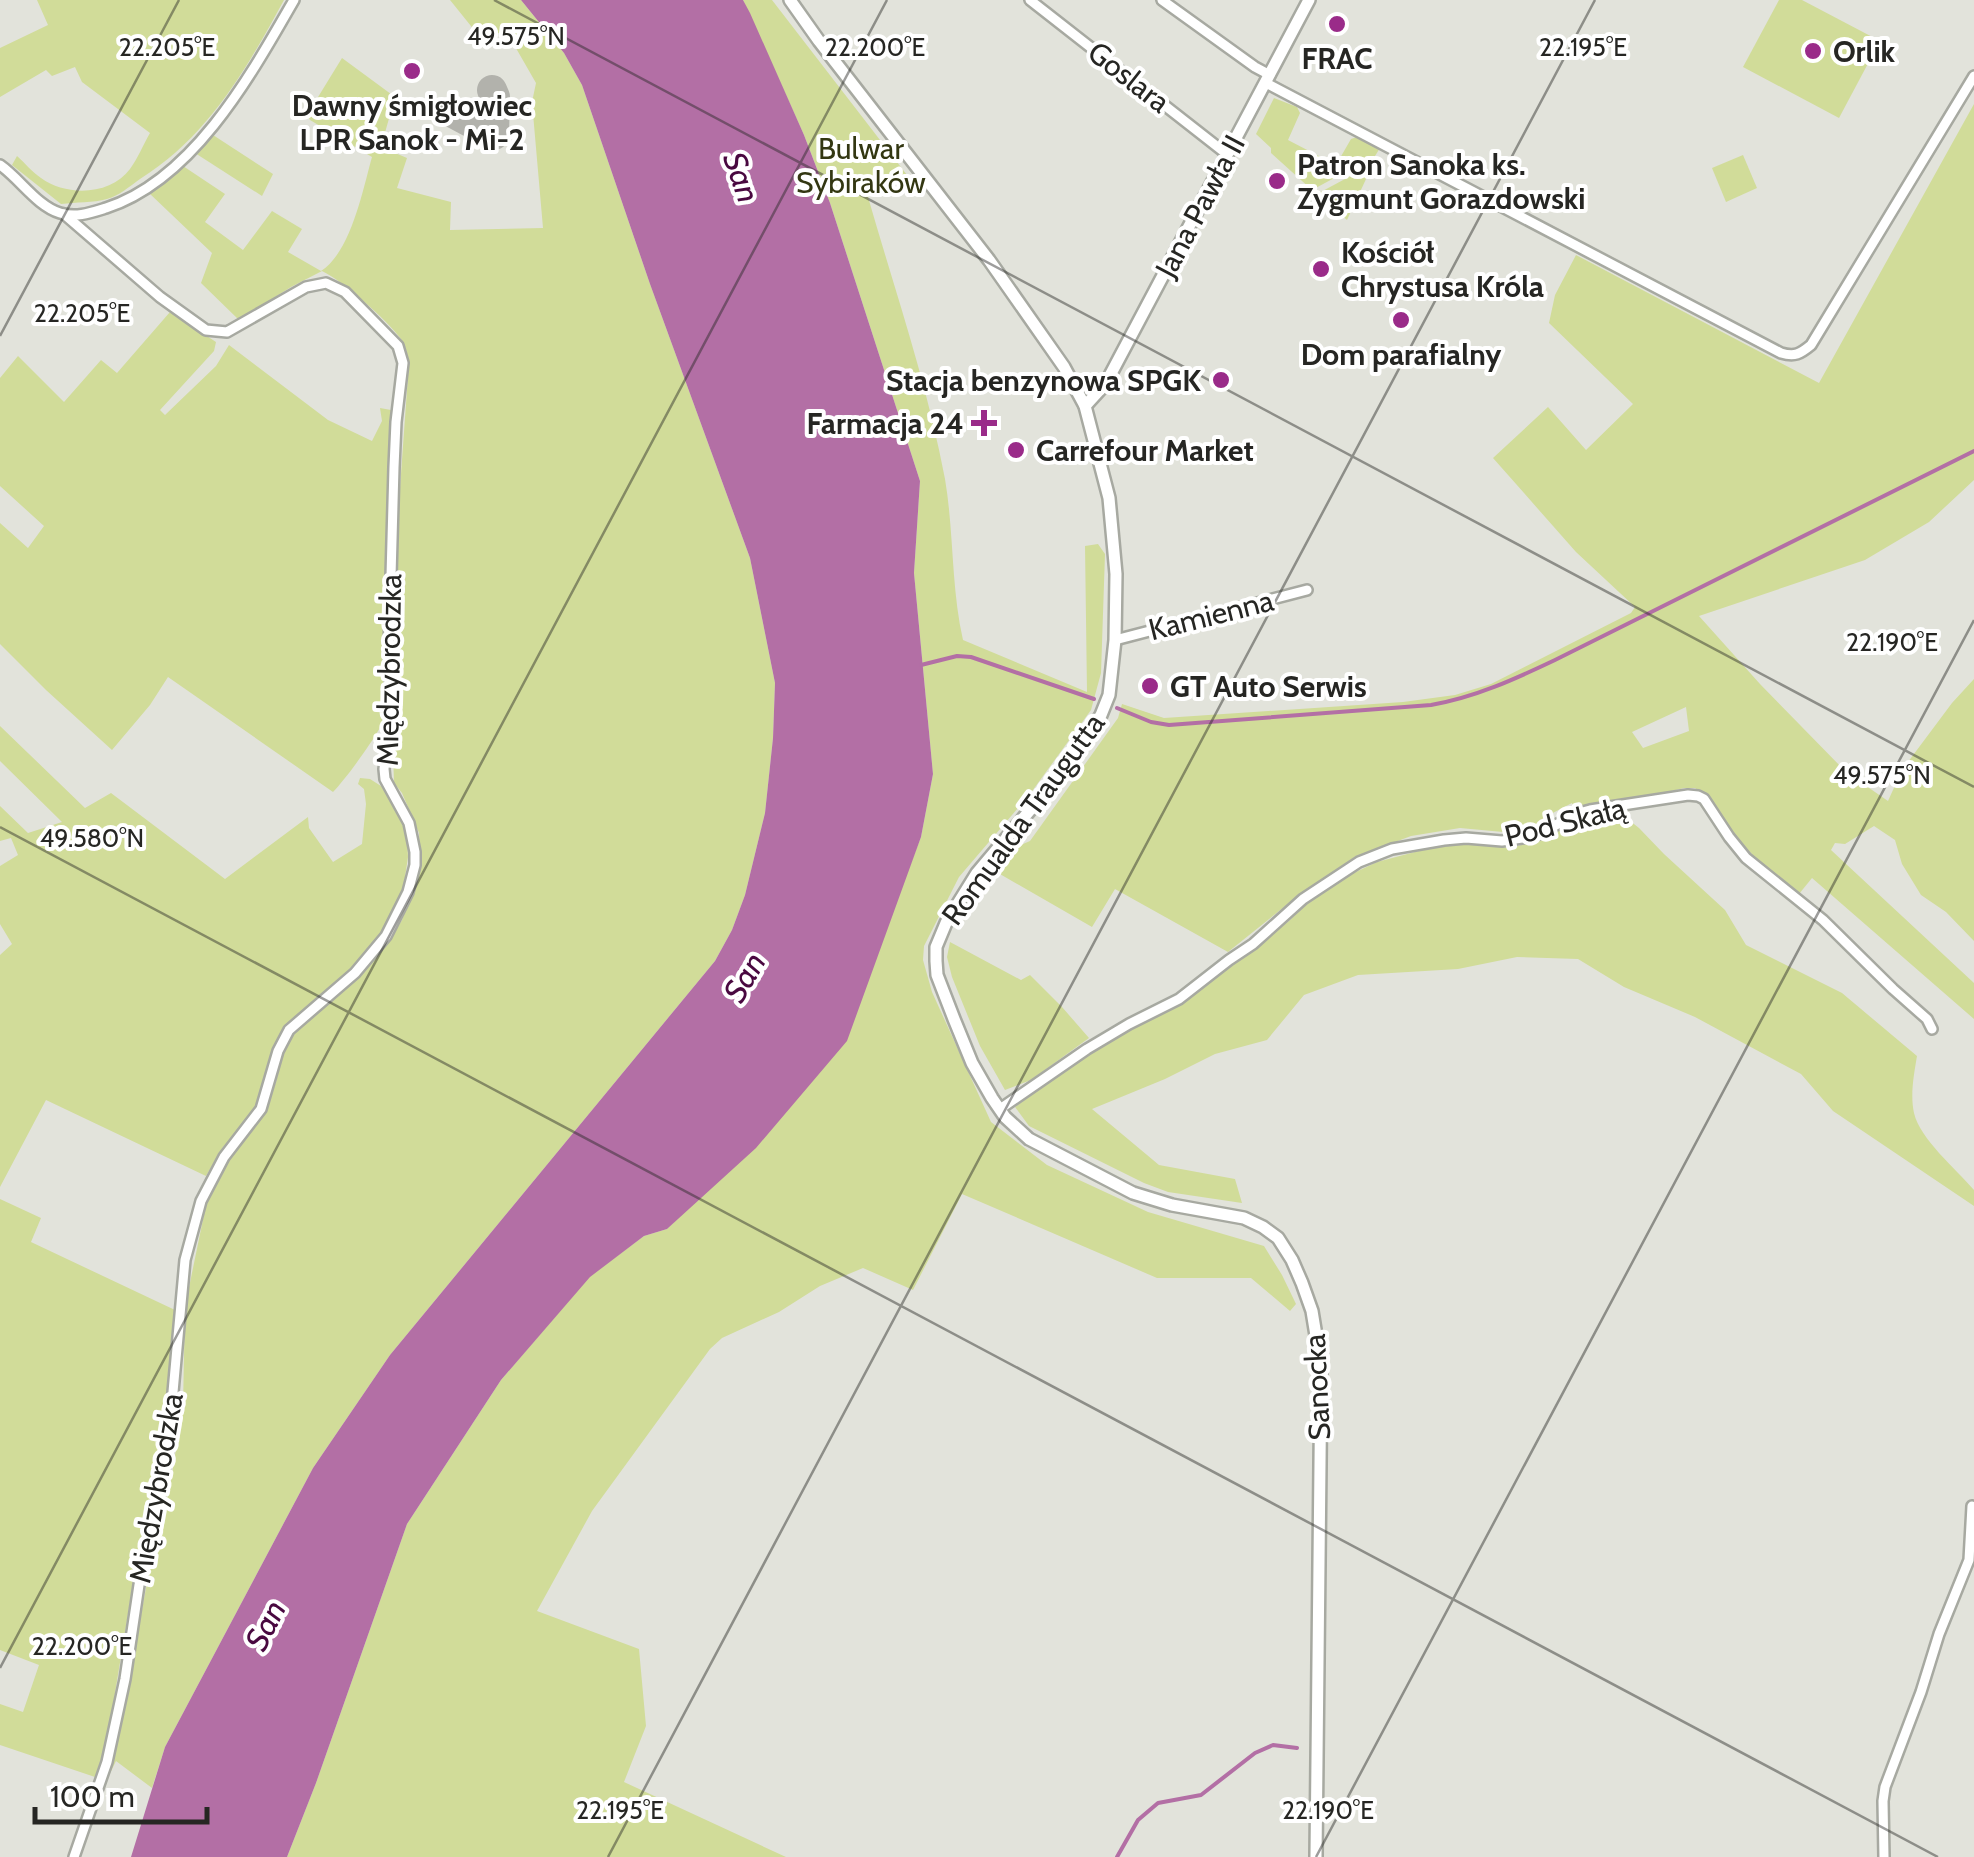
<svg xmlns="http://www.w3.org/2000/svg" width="1974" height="1857" font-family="Cabin,sans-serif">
  <rect width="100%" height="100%" fill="#e2e3db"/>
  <!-- green -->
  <g fill="#d1dc99" fill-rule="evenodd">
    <path d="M 37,0 L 284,0 C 247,68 208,137 140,179 C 130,186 119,196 107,199 C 93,203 76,202 61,204 L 12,165 L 17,156 C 25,163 32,172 41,178 C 67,197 111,195 130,169 C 138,158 143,145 150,133 L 82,82 L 75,67 L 52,76 L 46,70 L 0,97 L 0,48 L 48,25 Z"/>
    <path d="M 450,0 L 521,0 L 564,53 L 582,85 L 650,284 L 750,558 L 775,683 L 773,738 L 765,813 L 745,895 L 732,930 L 715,961 L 390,1355 L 313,1468 L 165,1747 L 152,1788 L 116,1761 L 102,1790 L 135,1647 L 155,1540 L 171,1480 L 183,1406 L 185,1307 L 207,1200 L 224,1165 L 263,1116 L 276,1082 L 284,1049 L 294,1030 L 374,959 L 388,943 L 402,920 L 415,882 L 420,859 L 419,833 L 402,793 L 394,783 L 393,751 L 397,694 L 397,530 L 409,362 C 407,354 406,346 401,339 C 387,320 343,281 322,271 L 291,287 L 239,320 L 201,283 L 212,253 L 149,193 L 183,166 L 225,194 L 205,222 L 243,250 L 272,211 L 302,229 L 288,252 L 321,271 C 351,252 363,189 372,157 L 310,120 L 307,115 L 342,58 L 395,97 L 381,147 L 407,158 L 397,188 L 451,202 L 450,230 L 543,228 L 532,102 L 536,83 L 509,36 L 499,33 L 479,36 Z"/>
    <path d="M 743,0 L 772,0 L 907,175 L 868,197 C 895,291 927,383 945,479 C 954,532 951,587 963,640 L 1087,692 L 1085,546 L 1098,544 L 1105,554 L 1101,673 L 1091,710 L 1030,794 L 959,877 L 924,946 L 923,960 L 932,992 L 991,1122 L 1047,1165 L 1148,1212 L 1264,1246 L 1282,1275 L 1296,1304 L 1290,1311 L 1251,1278 L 1157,1278 L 962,1194 L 913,1290 L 863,1268 L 820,1286 L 779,1312 L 722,1338 L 710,1349 L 592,1511 L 537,1611 L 639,1649 L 646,1726 L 624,1782 L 786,1857 L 287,1857 L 316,1783 L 407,1524 L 501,1380 L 590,1276 L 644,1236 L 667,1229 L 693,1203 L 897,899 L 921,837 L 933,774 L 914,573 L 920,481 L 830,203 L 804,135 Z"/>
    <polygon points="1779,0 1802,0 1880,41 1839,118 1743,67"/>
    <polygon points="1274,98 1297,107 1300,113 1288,140 1336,165 1351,139 1357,137 1380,148 1375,156 1312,190 1271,153 1271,148 1256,134"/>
    <path d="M 1974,104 L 1974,480 L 1929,522 L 1865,560 L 1699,616 L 1760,684 L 1846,772 L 1888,801 L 1902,770 L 1952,703 L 1974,679 L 1974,941 L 1946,912 L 1921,895 L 1902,864 L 1895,840 L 1874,826 L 1845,844 L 1835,843 L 1831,850 L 1974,983 L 1974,1019 L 1812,878 L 1799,894 L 1757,860 L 1735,835 L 1709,798 L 1695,788 L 1684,788 L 1639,799 L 1573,809 L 1572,803 L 1545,817 L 1532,828 L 1503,832 L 1460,828 L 1411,836 L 1353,858 L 1289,903 L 1228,952 L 1115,889 L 1092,927 L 993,870 L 1016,839 L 1023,844 L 1030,841 L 1118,718 L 1122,704 L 1164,718 L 1403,702 L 1455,695 L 1491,684 L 1631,613 L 1635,607 L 1576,552 L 1493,458 L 1548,407 L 1586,450 L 1633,404 L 1549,323 L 1555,295 L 1576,255 L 1819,383 ZM 1686,707 L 1689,731 L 1643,748 L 1632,732 Z"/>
    <polygon points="213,135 273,174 262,196 195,153"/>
    <polygon points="1743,155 1757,188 1726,202 1712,168"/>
    <polygon points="1373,164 1347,220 1317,194"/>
    <path d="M 170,312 L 216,342 L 214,351 L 160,410 L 165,415 L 216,366 L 229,345 L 328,420 L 372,441 L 382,421 L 380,408 L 391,410 L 385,587 L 384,687 C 386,698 388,708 384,719 C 379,734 345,780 333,792 L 168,677 L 150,705 L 112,750 L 46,690 L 0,644 L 0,523 L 28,548 L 44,526 L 0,486 L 0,378 L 18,356 L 64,402 L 101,360 L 117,373 Z"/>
    <polygon points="0,726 85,808 111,793 225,879 308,817 309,828 333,862 362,844 366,804 364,789 358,784 360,778 370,779 381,786 392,802 407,835 408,857 404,884 390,921 366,952 339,981 289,1022 271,1056 260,1102 250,1119 223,1147 206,1176 46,1100 0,1187 0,955 12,944 0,924 0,866 18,855 11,838 0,841 0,806 28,833 62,822 0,761"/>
    <path d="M 1620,813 L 1639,828 L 1664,854 L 1725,910 L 1746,945 L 1842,993 L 1917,1056 C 1914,1074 1910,1095 1914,1113 C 1920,1139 1956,1169 1974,1190 L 1974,1206 L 1833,1111 L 1801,1074 L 1695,1017 L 1624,987 L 1578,959 L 1517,957 L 1458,969 L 1358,975 L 1304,995 L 1267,1040 L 1215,1054 L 1165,1079 L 1092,1109 L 1159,1165 L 1235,1179 L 1242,1203 L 1168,1192 L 1144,1183 L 1029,1126 L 1015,1107 L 1082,1057 L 1126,1029 L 1183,1002 L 1289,921 L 1313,898 L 1341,879 L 1377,862 L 1449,843 L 1512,848 L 1527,843 L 1566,822 Z"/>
    <polygon points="950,942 1021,980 1030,975 1062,1007 1089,1038 1031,1080 1005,1090 980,1046 952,977 947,957"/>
    <polygon points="0,1199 41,1218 31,1242 175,1310 163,1451 133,1583 107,1742 95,1777 0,1745 0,1704 23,1712 39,1665 0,1650"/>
  </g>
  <!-- water -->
  <polygon fill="#b36fa5" points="521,0 743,0 750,13 804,135 830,203 920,481 914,573 933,774 921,837 847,1041 756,1148 667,1229 644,1236 590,1277 501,1380 407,1524 316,1783 287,1857 131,1857 165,1747 313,1468 390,1355 715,961 732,930 745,895 765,813 773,738 775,683 750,558 650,284 582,85 564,53"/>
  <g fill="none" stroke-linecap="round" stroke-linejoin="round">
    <!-- stream -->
    <g stroke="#b36fa5" stroke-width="4">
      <polyline points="921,665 957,656 971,657 1094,699"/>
      <path d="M 1117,708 L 1151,722 L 1169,725 L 1431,705 C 1476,697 1515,679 1555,660 L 1974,451"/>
      <polyline points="1117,1857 1138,1820 1158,1803 1201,1795 1255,1753 1273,1745 1297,1748"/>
    </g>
    <!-- taxiway -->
    <polyline stroke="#b2b2ac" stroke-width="30" points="453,113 494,135 495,97 492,90"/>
    <defs>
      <g id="minor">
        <polyline points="1030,0 1228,155"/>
        <polyline points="1162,0 1255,67 1270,75"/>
        <path d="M 1266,83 L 1781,353 C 1795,357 1800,354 1811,345 L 1974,76"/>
        <path d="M 0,165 C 20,179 37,206 60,213 C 76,218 90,213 106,208 C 193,180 251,75 294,0"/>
        <polyline points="64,214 160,297 206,330 227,332 306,287 326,283 345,292 398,346 403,363 396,422 394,467 389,649 391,708 384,769 385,779 409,823 415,852 415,865 408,892 386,936 355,973 289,1030 278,1051 261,1109 224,1157 201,1201 185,1260 168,1447 158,1508 139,1585 125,1679 107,1762 74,1857"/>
        <polyline points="1115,640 1307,590"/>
        <polyline points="1000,1109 1087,1049 1129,1024 1179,999 1229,960 1253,944 1303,899 1359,862 1392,849 1444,840 1466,838 1502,841 1529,837 1542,833 1575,814 1590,810 1688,795 1698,796 1704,799 1729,837 1746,858 1823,920 1893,989 1927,1019 1932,1029"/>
        <polyline points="1884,1857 1883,1801 1885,1787 1921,1692 1939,1634 1969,1560 1972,1506"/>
      </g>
      <g id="tertiary">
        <polyline points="790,0 819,41 989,260 1064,367 1085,406 1109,498 1116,574 1115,640 1109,695 1101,715 1074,758 977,873 946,923 936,947 936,961 937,975 954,1019 972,1063 992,1098 1005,1117 1029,1139 1133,1193 1172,1205 1244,1218 1263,1227 1278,1238 1292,1260 1302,1283 1312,1311 1321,1366 1316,1857"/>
        <polyline points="1085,406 1106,383 1309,0"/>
      </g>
    </defs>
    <!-- minor casing -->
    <use href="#minor" stroke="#a7a9a1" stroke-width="14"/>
    <!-- tertiary casing -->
    <use href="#tertiary" stroke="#a7a9a1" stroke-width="16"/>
    <!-- minor -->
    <use href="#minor" stroke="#fff" stroke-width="9"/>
    <!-- tertiary -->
    <use href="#tertiary" stroke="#fff" stroke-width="11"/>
  </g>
  <!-- ticks -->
  <path fill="none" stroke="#262623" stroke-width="2.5" stroke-opacity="0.45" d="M 494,0 L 1974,787M 0,336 L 179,0M 0,827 L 1938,1857M 0,1668 L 887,0M 608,1857 L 1595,0M 1316,1857 L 1974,620"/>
  <!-- markers -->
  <g fill="#9a2b89" stroke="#fff" stroke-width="4">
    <circle cx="1337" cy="24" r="10"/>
    <circle cx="1813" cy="51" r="10"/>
    <circle cx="412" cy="71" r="10"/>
    <circle cx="1277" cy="181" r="10"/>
    <circle cx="1321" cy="269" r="10"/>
    <circle cx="1401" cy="320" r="10"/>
    <circle cx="1221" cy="380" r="10"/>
    <path d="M979 408h10v10h10v10h-10v10h-10v-10h-10v-10h10z"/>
    <circle cx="1016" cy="450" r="10"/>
    <circle cx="1150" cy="686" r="10"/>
  </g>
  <g text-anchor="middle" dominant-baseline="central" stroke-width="8" stroke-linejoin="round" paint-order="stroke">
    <!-- poi labels -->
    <g font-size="30" font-weight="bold" fill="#262623" stroke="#fff" text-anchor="start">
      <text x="1833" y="51">Orlik</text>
      <text x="1337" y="58" text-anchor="middle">FRAC</text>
      <text x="412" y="105" text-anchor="middle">Dawny śmigłowiec<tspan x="412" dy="34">LPR Sanok - Mi-2</tspan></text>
      <text x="1297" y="164">Patron Sanoka ks.<tspan x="1297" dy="34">Zygmunt Gorazdowski</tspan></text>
      <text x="1341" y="252">Kościół<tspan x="1341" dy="34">Chrystusa Króla</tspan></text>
      <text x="1401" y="354" text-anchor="middle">Dom parafialny</text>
      <text x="1201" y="380" text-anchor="end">Stacja benzynowa SPGK</text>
      <text x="964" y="423" text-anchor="end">Farmacja 24</text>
      <text x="1036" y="450">Carrefour Market</text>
      <text x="1170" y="686">GT Auto Serwis</text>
    </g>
    <!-- street labels -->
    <g font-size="30" fill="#262623" stroke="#fff">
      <text transform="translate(1129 77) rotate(38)">Goslara</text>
      <text transform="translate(1200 206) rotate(-62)">Jana Pawła II</text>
      <text transform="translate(1211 615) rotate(-14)">Kamienna</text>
      <text transform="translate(389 670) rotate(-89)">Międzybrodzka</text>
      <text transform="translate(1023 819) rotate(-54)">Romualda Traugutta</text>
      <text transform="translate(1565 822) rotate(-14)">Pod Skałą</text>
      <text transform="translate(1317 1387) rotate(-93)">Sanocka</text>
      <text transform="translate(156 1488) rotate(-80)">Międzybrodzka</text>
    </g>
    <!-- park labels -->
    <g font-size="30" fill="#333712" stroke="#fff">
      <text x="861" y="148">Bulwar<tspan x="861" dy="34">Sybiraków</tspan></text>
    </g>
    <!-- water labels -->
    <g font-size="32" font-style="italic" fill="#490840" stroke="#fff">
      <text transform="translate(742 177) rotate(71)">San</text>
      <text transform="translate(744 977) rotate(-60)">San</text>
      <text transform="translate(265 1625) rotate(-63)">San</text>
    </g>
  </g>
  <g font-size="25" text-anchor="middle" fill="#262623" stroke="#fff" stroke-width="8" stroke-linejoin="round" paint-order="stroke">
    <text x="516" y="45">49.575°N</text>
    <text x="167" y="56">22.205°E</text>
    <text x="875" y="56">22.200°E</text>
    <text x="1583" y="56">22.195°E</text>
    <text x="82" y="322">22.205°E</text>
    <text x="1892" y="651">22.190°E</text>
    <text x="1882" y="784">49.575°N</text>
    <text x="92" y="847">49.580°N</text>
    <text x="82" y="1655">22.200°E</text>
    <text x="620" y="1819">22.195°E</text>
    <text x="1328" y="1819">22.190°E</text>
  </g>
  <!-- scale -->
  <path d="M35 1807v15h172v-15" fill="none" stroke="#262623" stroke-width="5"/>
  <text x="50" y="1807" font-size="30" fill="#262623" stroke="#ffffff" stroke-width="8" paint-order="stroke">100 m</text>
</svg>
